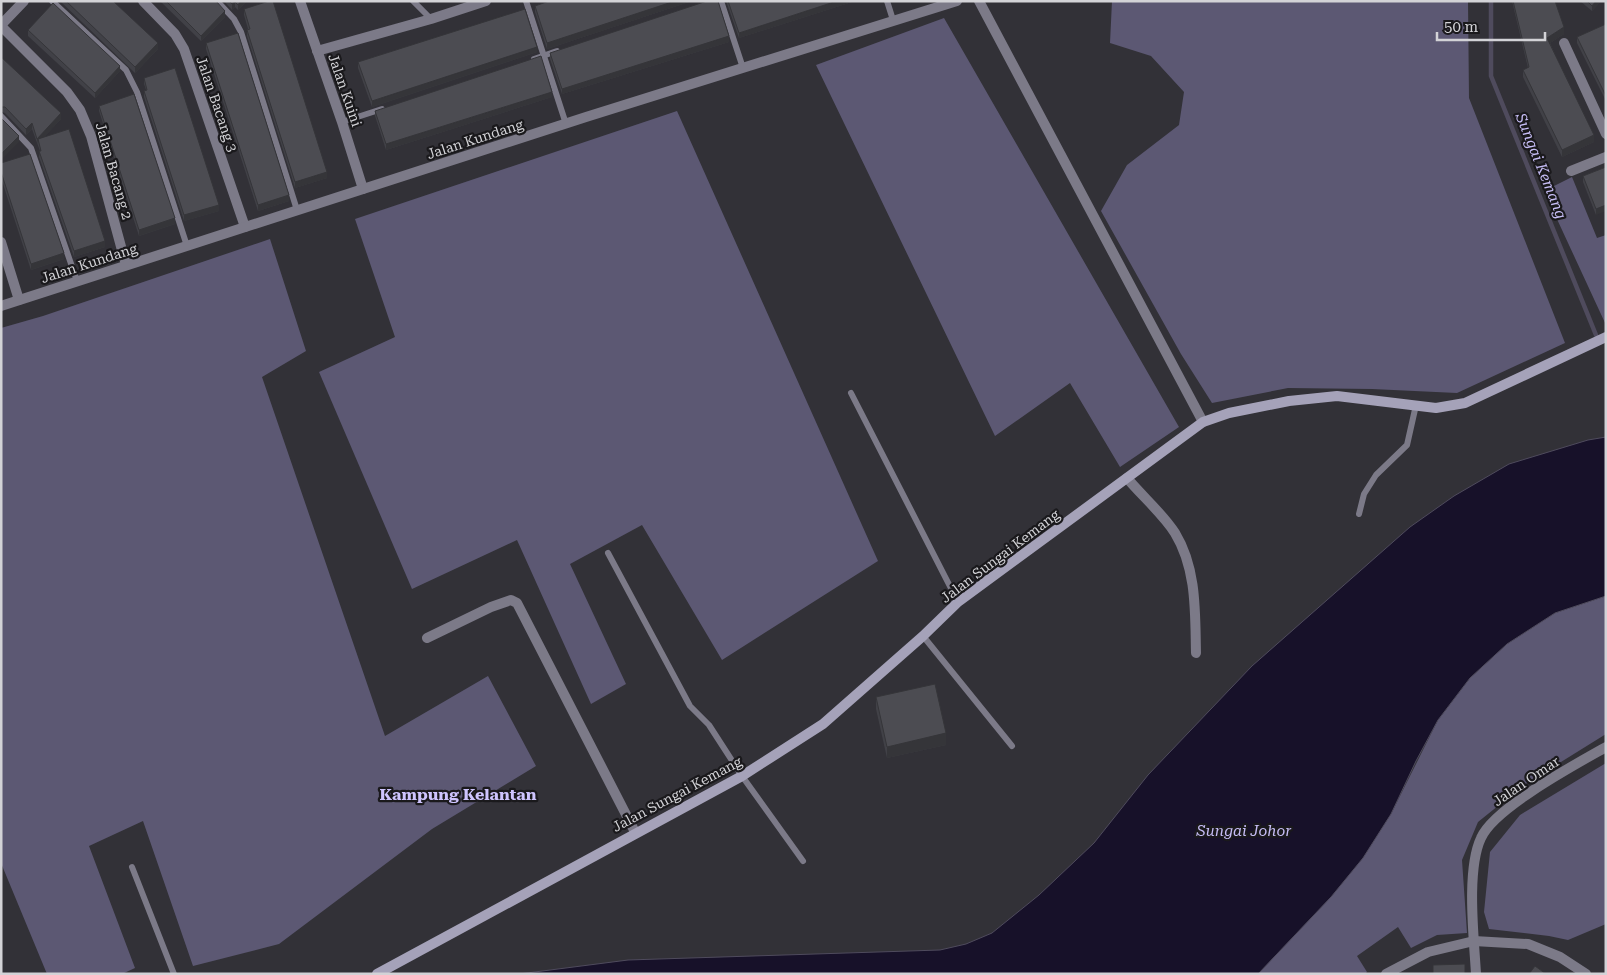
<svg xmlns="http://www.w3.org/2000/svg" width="1607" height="975" font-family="'Roboto Serif',serif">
  <rect width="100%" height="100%" fill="#323137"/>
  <!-- green -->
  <g fill="#5c5873">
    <polygon points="1112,1 1468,1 1469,98 1565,343 1457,393 1372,389 1288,388 1212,403 1181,354 1101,211 1127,165 1179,125 1184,92 1151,56 1110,43"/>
    <polygon points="944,18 1179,427 1120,467 1070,383 995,436 816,65"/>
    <polygon points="677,111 878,561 722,660 642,525 570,564 626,684 591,704 517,540 412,589 319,372 395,337 355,219"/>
    <polygon points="1572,177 1597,238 1606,235 1606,325 1544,191"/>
    <polygon points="270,239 306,351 262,377 385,736 488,676 536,766 432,829 279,944 193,966 143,821 89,846 135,968 122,974 47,974 1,863 1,328 43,316"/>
    <polygon points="1606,596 1606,734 1524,785 1478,822 1462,860 1467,933 1437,935 1411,948 1398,927 1357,956 1367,972 1365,974 1258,974 1391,814 1438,720 1470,678 1507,644 1555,613"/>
    <polygon points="1606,763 1606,924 1568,940 1549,936 1489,929 1484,912 1490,852 1520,815"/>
  </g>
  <!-- water -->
  <polygon fill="#171129" stroke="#4f4b5d" points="1606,437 1606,596 1555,613 1507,644 1470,678 1438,720 1416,761 1391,814 1363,858 1331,897 1258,974 519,974 628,960 940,950 966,944 992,933 1039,895 1094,843 1148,775 1252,666 1410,527 1454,496 1509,464 1588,440"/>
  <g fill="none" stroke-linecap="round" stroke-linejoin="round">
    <!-- stream -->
    <polyline stroke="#4f4b5d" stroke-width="4.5" points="1491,1 1491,76 1596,335"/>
    <!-- lane -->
    <g stroke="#7c7a88" stroke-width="6">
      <polyline points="52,1 126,70 137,92 187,246"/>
      <polyline points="217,1 234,19 241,32 297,210"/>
      <polyline points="413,1 431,19"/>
      <polyline points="526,1 566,124"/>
      <polyline points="721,1 743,68"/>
      <polyline points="887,1 893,20"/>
      <polyline points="534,59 557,51"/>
      <polyline points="1,116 31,148 77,281"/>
      <polyline points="342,122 382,109"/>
      <polyline points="851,393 958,602"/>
      <polyline points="1359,514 1364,494 1376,475 1407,445 1416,405"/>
      <polyline points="608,553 690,706 709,725 742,776 803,861"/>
      <polyline points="923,636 1012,746"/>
      <polyline points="132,867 174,974"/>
    </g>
    <!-- street -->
    <g stroke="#7c7a88" stroke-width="10">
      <polyline points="143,1 175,34 184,49 245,227"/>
      <polyline points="300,1 342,122 363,189"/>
      <polyline points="979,1 1203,422"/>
      <polyline points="1,25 24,1"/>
      <polyline points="1,26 67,92 80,110 91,136 126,265"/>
      <polyline points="1564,43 1606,134"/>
      <polyline points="317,51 431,19 486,1"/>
      <polyline points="1571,171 1606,157"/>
      <polyline points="1,242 19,300"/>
      <polyline points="1,306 586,117 957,1"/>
      <path d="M 1127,478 C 1142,496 1163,514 1175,533 C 1197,569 1195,613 1196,653"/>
      <polyline points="427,638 491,607 511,600 517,603 635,832"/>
      <polyline points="1386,974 1428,952 1474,941 1528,944 1560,957 1586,974"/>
      <path d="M 1476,974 C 1474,938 1466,870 1481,838 C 1494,808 1576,764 1606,747"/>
    </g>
    <!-- secondary -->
    <polyline stroke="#a5a2b9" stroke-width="10" points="377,974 742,776 823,724 923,636 958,602 1203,422 1229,413 1289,401 1337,396 1436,408 1465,403 1606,337"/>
  </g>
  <!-- wall -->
  <g fill="#414147">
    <polygon points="60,1 113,1 158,49 135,73"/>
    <polygon points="160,1 216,1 225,17 201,41"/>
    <polygon points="224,1 247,1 238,10 235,7 232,10"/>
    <polygon points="549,1 692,1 547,49 535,12 535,6"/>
    <polygon points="726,1 855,1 739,38"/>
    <polygon points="1512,1 1555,1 1564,34 1550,43 1594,142 1562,157 1523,77 1523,70 1528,68"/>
    <polygon points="1580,1 1601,1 1592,11"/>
    <polygon points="244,9 327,178 295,188 247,36 247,30 248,29 244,15"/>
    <polygon points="1606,24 1606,101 1577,43 1577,37"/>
    <polygon points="28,30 120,71 95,98 28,36"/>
    <polygon points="729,42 562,94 550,59 550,53"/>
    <polygon points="206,43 289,201 258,211 206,49"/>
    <polygon points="537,52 372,107 358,68 358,62"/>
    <polygon points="1,57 61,119 44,137 105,247 74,257 39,157 40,151 32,129 26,135 5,113 1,112"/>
    <polygon points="144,78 219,211 184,221 144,97 144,91 146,90 144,84"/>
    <polygon points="552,97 386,150 375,116 375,111"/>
    <polygon points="99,106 175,224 139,236 99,111"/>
    <polygon points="1,163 64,259 31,270 1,178"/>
    <polygon points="1606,167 1596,215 1583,182 1583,176"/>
    <polygon points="876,697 946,745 887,758 876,709"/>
  </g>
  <!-- shaded-wall -->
  <g fill="#353539">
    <polygon points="241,1 247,1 238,10 238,5"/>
    <polygon points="675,1 692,1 547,49 547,43"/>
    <polygon points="837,1 855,1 739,38 739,33"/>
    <polygon points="1596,1 1601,1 1592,11 1592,6"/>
    <polygon points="235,2 235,7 232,10 232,4"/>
    <polygon points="225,11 225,17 201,41 201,36"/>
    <polygon points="1564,27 1564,34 1547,45 1547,38"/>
    <polygon points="729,36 729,42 562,94 562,89"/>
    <polygon points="158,43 158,49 135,73 135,67"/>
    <polygon points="537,47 537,52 372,107 372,101"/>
    <polygon points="120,66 120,71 95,98 95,93"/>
    <polygon points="552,92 552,97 386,150 386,144"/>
    <polygon points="61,113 61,119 39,143 38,139 37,144 37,139"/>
    <polygon points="32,123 32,129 26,135 26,129"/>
    <polygon points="1594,135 1594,142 1562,157 1562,150"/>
    <polygon points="19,136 19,142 1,160 1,154"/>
    <polygon points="327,172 327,178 295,188 295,182"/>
    <polygon points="289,195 289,201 258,211 258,205"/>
    <polygon points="219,205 219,211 184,221 184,215"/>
    <polygon points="1606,205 1606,211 1596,215 1596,209"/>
    <polygon points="175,218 175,224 139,236 139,230"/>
    <polygon points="105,241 105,247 74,257 74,251"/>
    <polygon points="64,253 64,259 31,270 31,264"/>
    <polygon points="946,733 946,745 887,758 887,747"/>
  </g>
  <!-- building -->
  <g fill="#4c4c52" stroke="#353539">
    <polygon points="66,1 113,1 158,43 135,67"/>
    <polygon points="166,1 216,1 225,11 201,36"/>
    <polygon points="229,1 241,1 238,5 235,2 232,4"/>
    <polygon points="269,1 273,1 327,172 295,182 247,30 250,29 244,9"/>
    <polygon points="549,1 675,1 547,43 535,6"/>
    <polygon points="707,1 718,1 729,36 562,89 550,53"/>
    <polygon points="728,1 837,1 739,33"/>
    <polygon points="1513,1 1555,1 1564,27 1547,38 1594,135 1562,150 1523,70 1529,67"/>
    <polygon points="1587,1 1596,1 1592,6"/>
    <polygon points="53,3 120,66 95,93 28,30"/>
    <polygon points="525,9 537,47 372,101 358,62"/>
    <polygon points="1606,24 1606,96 1577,37"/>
    <polygon points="238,33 289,195 258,205 206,43"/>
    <polygon points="541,56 552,92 386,144 375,111"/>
    <polygon points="1,57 61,113 37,139 32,123 26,129 5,107 1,107"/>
    <polygon points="175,68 219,205 184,215 144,91 147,90 144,78"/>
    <polygon points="134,94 175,218 139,230 99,106"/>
    <polygon points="1,118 19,136 1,154"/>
    <polygon points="69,129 105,241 74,251 39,151 41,151 38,139"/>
    <polygon points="30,154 64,253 31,264 1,172 1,163"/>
    <polygon points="1606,167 1606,205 1596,209 1583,176"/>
    <polygon points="935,684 946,733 887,747 876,697"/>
    <polygon points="1465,964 1465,974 1433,974 1433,965"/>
    <polygon points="1535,966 1546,974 1529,974"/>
  </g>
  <g text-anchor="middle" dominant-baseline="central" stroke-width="4.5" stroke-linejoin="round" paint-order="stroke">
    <!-- street labels -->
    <g font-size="14" fill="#d3d3d7" stroke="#1a191c">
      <text transform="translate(345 90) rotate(71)">Jalan Kuini</text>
      <text transform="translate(217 104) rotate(71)">Jalan Bacang 3</text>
      <text transform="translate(475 139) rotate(-18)">Jalan Kundang</text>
      <text transform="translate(114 171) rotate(74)">Jalan Bacang 2</text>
      <text transform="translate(89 263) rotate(-18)">Jalan Kundang</text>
      <text transform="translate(1000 556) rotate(-37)">Jalan Sungai Kemang</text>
      <text transform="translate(1526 781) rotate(-34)">Jalan Omar</text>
      <text transform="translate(677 794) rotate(-28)">Jalan Sungai Kemang</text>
    </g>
    <!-- water labels -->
    <g font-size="15" font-style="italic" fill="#c6bdf5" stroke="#1a191c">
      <text transform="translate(1541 166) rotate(68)">Sungai Kemang</text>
      <text x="1244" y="831">Sungai Johor</text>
    </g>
    <!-- quarter labels -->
    <g font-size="16" font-weight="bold" fill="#cec4fe" stroke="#1a191c">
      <text x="458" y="794">Kampung Kelantan</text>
    </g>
  </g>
  <!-- border -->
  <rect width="1607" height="975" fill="none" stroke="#d3d3d7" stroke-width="5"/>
  <!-- scale -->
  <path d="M1437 32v8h108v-8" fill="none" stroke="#d3d3d7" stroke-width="2.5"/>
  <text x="1444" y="32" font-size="15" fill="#d3d3d7" stroke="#1a191c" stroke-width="4" paint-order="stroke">50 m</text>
</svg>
